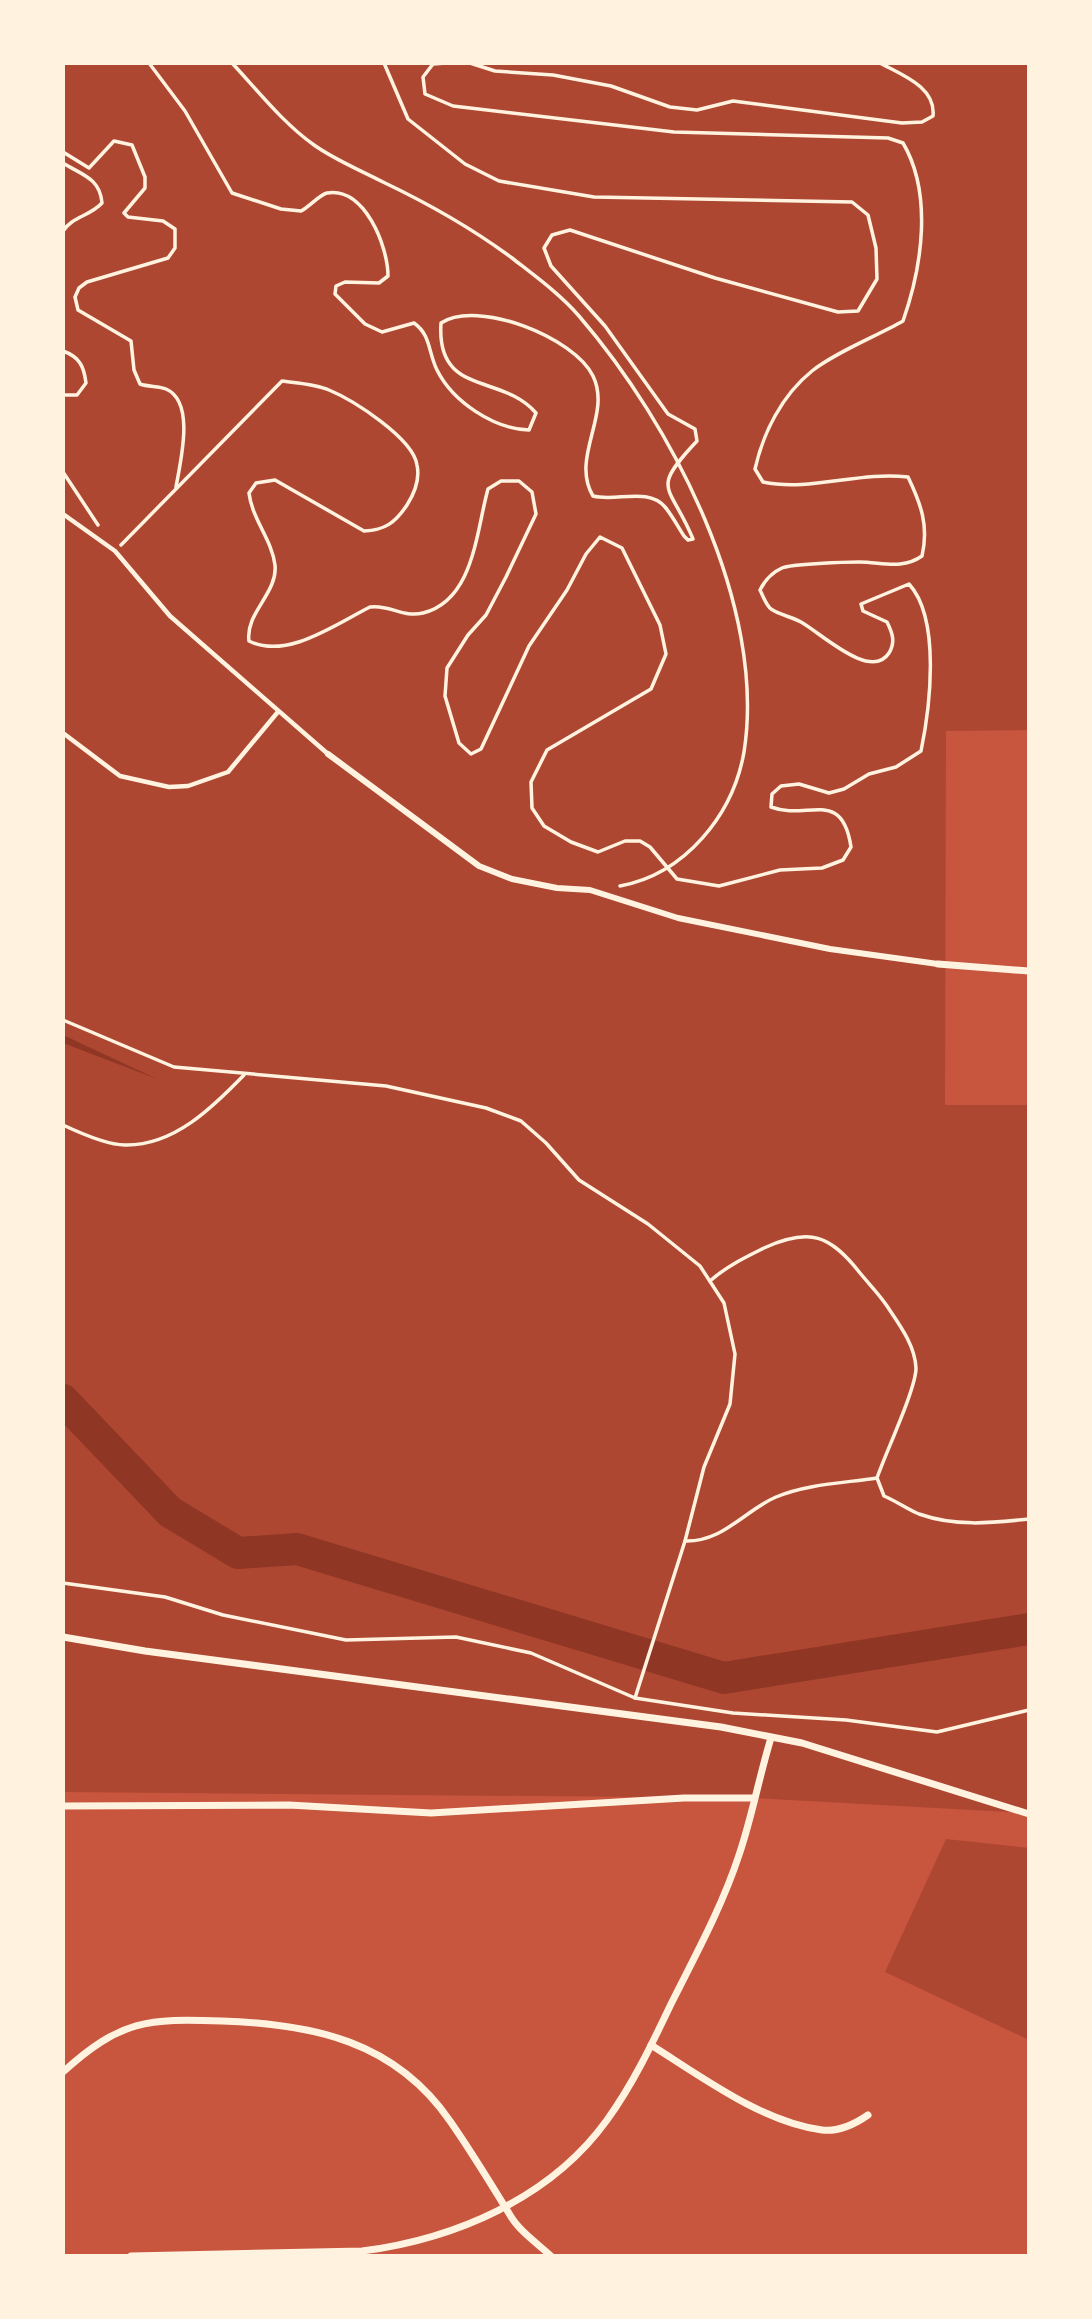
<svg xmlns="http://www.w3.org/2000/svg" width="1092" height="2319" font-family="'IBM Plex Serif',serif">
  <rect width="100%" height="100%" fill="#c8553d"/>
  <!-- green -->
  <g fill="#ae4732">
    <polygon points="63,63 1029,63 1029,730 946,731 945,1105 1029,1105 1027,1813 753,1798 63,1792"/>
    <polygon points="946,1839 1029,1848 1029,2040 885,1972"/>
  </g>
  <!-- water -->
  <polygon fill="#8f3625" points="63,1035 157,1079 63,1043"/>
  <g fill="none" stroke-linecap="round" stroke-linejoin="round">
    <!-- river -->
    <polyline stroke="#8f3625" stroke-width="32" points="63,1400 170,1512 238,1553 297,1549 724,1678 1029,1629"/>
    <!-- path -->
    <g stroke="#fff3e0" stroke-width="3.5">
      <path d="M 149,63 L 185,111 L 232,193 L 281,209 L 301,211 C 309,207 319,195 327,193 C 364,186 388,246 388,276 L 379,283 L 345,282 L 336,286 L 335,294 L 365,324 L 382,332 L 414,323 C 431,335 428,352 437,370 C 453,402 494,429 529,430 L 536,413 C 502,373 436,397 441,323 C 477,299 574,337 593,376 C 612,415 570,457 593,496 C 616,502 648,487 665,507 C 672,515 678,527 684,536 L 688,540 L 693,539 C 670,483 649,492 697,441 L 695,429 L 668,414 L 605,326 L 551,266 L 544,248 L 552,235 L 570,230 L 715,278 L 838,312 L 858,311 L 877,279 L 876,248 L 868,215 L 852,202 L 594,197 L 499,181 L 465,164 L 408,119 L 384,63"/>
      <path d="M 232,63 C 258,91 283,123 314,145 C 335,160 360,170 383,182 C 427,203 473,229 512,258 C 535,276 560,294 579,316 C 672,424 767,606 744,752 C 733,815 685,874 620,886"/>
      <path d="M 470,63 L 495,71 L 553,75 L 611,86 L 670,107 L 697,110 L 733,101 L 902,123 L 922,122 L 933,116 C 936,87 902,75 880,63"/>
      <path d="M 63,152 L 89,168 L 114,141 L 132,145 L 145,177 L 145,188 L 124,213 L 128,217 L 163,221 L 175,229 L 175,248 L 168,258 L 87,282 L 79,288 L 75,297 L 78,310 L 131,341 L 134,370 L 140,384 C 148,387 159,386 166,389 C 196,402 180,463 176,487"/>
      <path d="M 63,163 C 82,175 100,178 102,203 C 90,216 72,217 63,231"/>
      <path d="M 63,351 C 80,357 84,367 86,383 L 77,395 L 63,395"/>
      <polyline points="63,472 98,525"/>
      <path d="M 121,545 L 282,381 C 297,383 316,384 329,390 C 353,400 413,438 417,465 C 420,479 414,494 407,505 C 395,523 385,530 364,531 L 275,480 L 256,483 L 249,493 C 252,519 272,540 275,565 C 278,593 245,613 249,641 C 287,660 336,624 370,607 C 389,604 403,618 423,613 C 474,600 476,532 488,489 L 501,481 L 519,481 L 532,492 L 536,514 L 506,577 L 486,615 L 468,635 L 447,668 L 445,696 L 459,743 L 471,754 L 481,749 L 529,646 L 567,590 L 586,554 L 600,537 L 622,548 L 660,625 L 666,654 L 651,689 L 547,750 L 531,782 L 532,808 L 544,826 L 571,842 L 598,852 L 625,841 L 640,841 L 650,847 L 677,879 L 719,886 L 780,870 L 822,868 L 843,860 L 851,847 C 842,787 807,821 771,807 L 772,794 L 781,786 L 799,784 L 829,793 L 844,789 L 869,774 L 896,767 L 921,751 C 930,708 941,619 909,584 L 861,604 L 863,611 L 887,622 C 892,632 896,642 889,653 C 871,681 822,634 801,622 C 792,617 780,615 771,609 C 766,605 763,596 760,590 C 765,580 771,573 782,568 C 791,564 847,562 859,562 C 882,562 902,570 922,556 C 929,526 921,504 908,477 C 859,471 811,492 763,482 L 755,469 C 763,433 782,395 812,371 C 834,353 877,336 903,321 C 922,267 933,194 903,143 L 888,138 L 674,132 L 453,106 L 425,94 L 423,77 L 433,64 L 446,63"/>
      <polyline points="63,1020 174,1067 386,1086 486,1108 521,1121 546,1143 579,1180 648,1224 700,1266 724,1303 735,1354 730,1404 704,1467 685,1541 635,1698"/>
      <path d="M 63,1125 C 80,1133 107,1145 125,1145 C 174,1146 213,1107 244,1075"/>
      <path d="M 710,1281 C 727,1266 744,1258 764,1248 C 810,1227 830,1235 860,1273 C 869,1284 879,1294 887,1306 C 899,1324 915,1345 916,1368 C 916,1389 885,1454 877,1478"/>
      <path d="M 685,1541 C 723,1542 744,1511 776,1497 C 807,1484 844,1483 877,1478 L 884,1496 C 896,1501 907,1509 919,1514 C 956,1527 991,1523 1029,1519"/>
      <polyline points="63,1583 165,1597 223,1615 346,1640 456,1637 531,1653 635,1698 733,1713 846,1720 937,1732 1029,1710"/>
    </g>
    <!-- service -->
    <g stroke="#fff3e0" stroke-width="4.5">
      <polyline points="63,514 115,551 170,616 328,754"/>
      <polyline points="63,733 120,776 169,787 188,786 228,772 277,713"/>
    </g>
    <!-- pedestrian -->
    <polyline stroke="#fff3e0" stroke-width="6" points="328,754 479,866 512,879 557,888 590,890 678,918 830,949 938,964"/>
    <!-- minor -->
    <g stroke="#fff3e0" stroke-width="7">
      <polyline points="938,964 1029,971"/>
      <polyline points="63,1637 145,1651 721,1727 802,1743 1029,1814"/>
      <polyline points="63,1806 289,1805 431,1813 684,1798 753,1798"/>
      <path d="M 651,2045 C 702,2077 762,2122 822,2130 C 839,2132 855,2124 868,2115"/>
      <path d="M 63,2072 C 120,2020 148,2018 222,2021 C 313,2024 395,2041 450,2121 C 471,2151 491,2184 510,2215 C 519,2231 538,2244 551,2256"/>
      <path d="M 131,2256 L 362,2251 C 455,2239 551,2198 607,2120 C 633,2084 652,2044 671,2004 C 695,1956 722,1907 739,1855 C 752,1817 759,1777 771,1738"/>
    </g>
  </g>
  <!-- border -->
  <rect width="1092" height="2319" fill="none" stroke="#fff3e0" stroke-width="130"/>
</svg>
